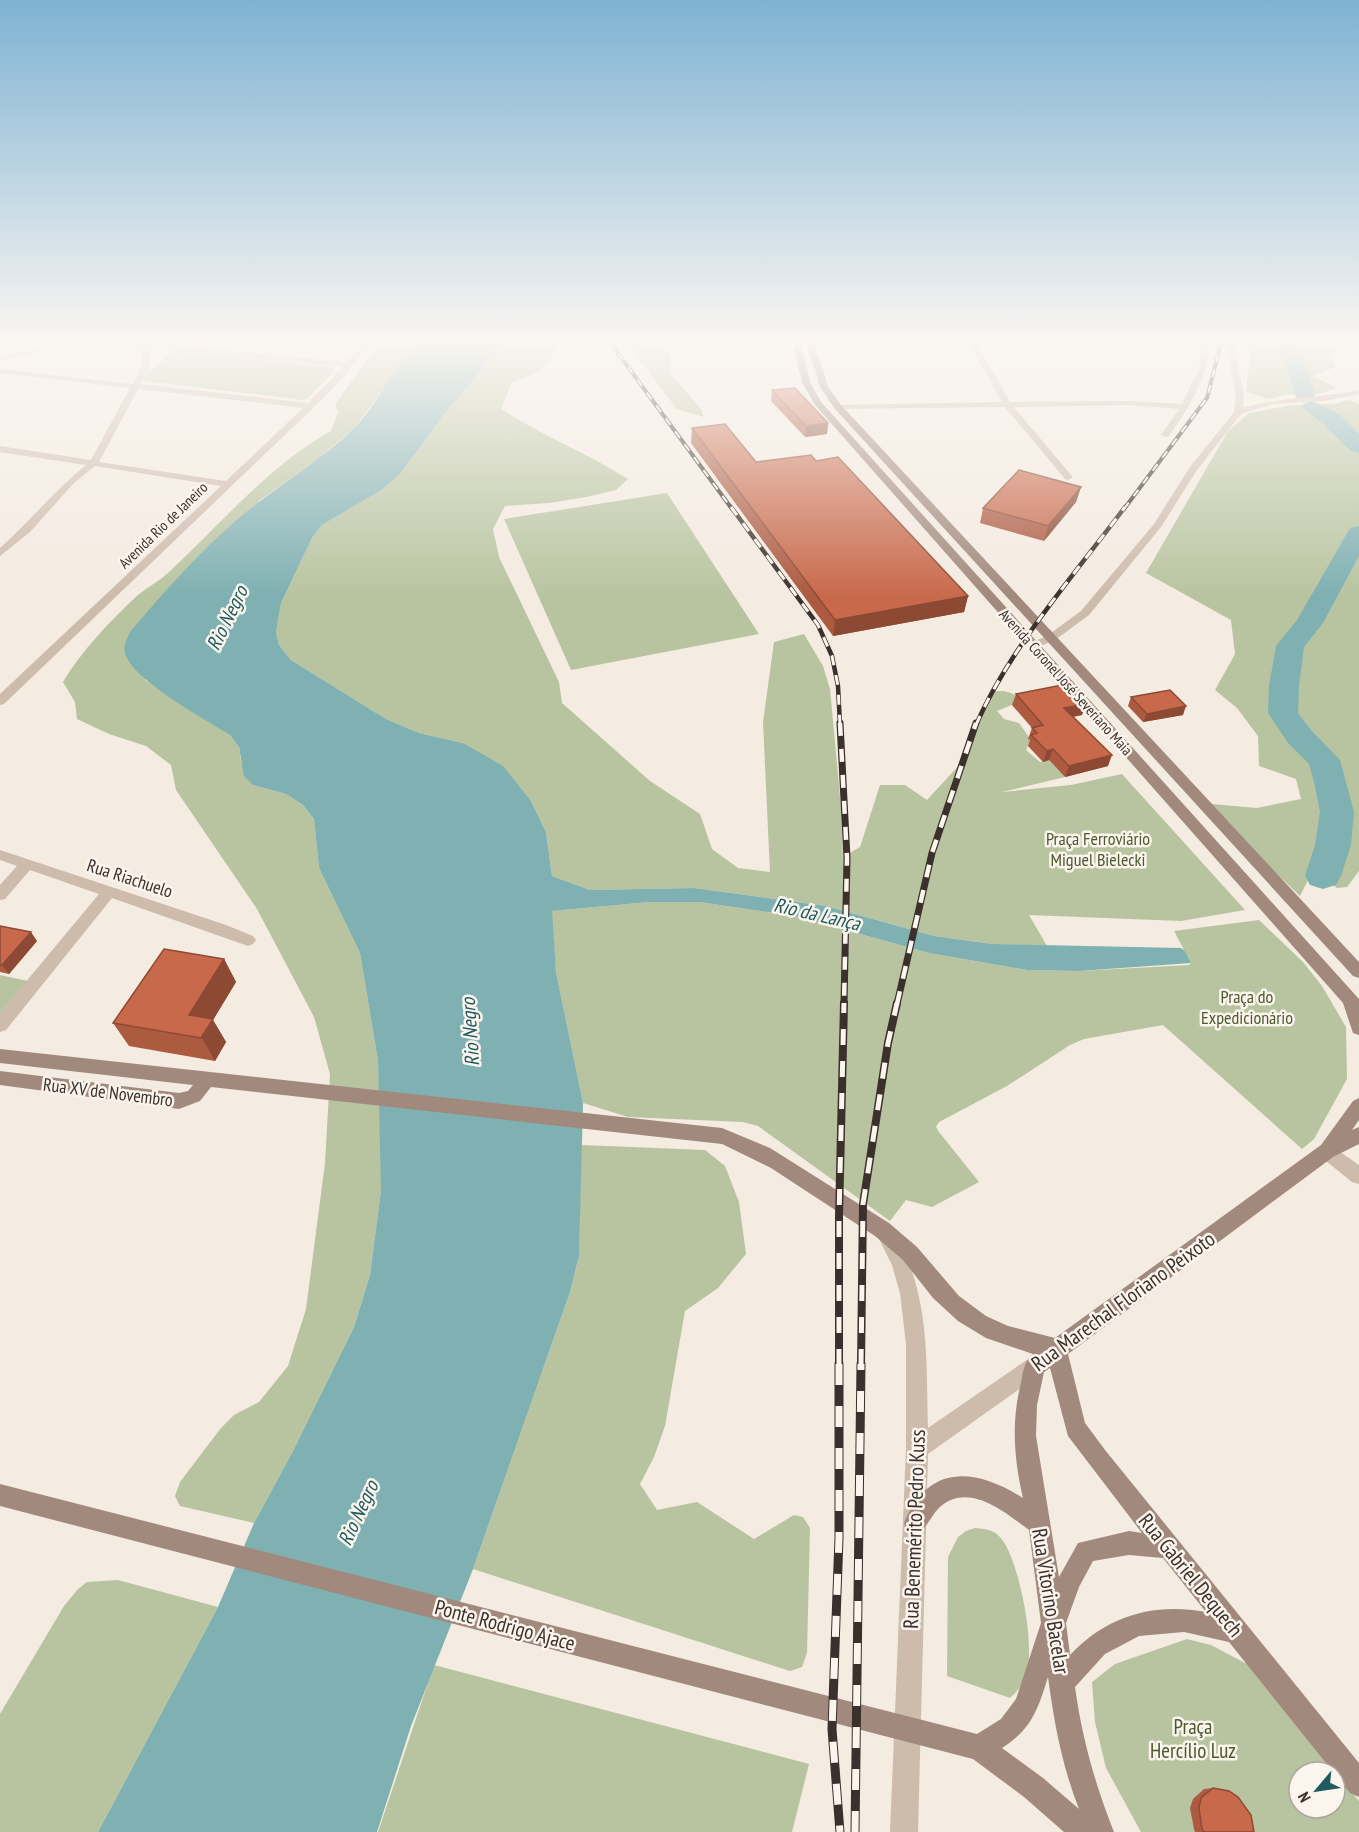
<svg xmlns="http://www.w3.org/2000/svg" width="1359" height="1832" font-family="'PT Sans Narrow',sans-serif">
  <rect width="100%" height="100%" fill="#f4ebe1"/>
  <!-- green -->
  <g fill="#b8c4a0" fill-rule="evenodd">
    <path d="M 382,341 L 420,341 L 403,358 L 392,377 L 354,428 L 317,460 L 260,500 L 145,680 L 230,735 L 239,747 L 241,761 L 253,785 L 286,794 L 303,805 L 314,819 L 319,868 L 360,953 L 378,1061 L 381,1145 L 381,1190 L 370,1275 L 354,1327 L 292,1453 L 254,1523 L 180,1506 L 175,1496 L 180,1482 L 221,1428 L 234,1415 L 259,1402 L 288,1366 L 306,1309 L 325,1163 L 330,1074 L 314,1017 L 257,909 L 176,790 L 171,765 L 146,746 L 109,734 L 77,719 L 75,702 L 63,682 C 82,650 111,620 138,595 C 148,587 159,581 168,573 C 221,524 267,467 331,431 L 338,412 L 335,405 L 374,349 Z"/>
    <path d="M 501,341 L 552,341 L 555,349 C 545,373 536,374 512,382 L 501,409 C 541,435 587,453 628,479 L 616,490 L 586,497 L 549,503 L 505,506 L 493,529 L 499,557 L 559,682 L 562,703 L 650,781 L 700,814 L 712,849 L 738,868 L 770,872 L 763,722 L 774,642 L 804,634 L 823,666 L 830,689 L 841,807 L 843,857 L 860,847 L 880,785 L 905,785 L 927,800 L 962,762 L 990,692 C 1003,690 1010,691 1021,699 L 1019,702 L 997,711 L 1004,719 L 1019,723 L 1034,744 L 1028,746 L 1026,750 L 1040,762 L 1049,760 L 1065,777 L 1002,792 L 1071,785 L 1122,774 L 1245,910 L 1181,921 L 1029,915 L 1047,946 L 992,944 L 934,936 L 826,906 L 694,888 L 590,890 L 552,876 L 546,832 L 531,801 L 463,743 L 419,733 L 386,719 L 291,660 L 279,645 L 276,632 L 281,603 L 312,538 L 322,525 L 382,490 L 400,474 L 445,413 L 474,380 Z"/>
    <polygon points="625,341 658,341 671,356 670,373 701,409 704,417 677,409"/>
    <polygon points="1247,341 1328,341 1341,351 1330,356 1336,367 1313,376 1337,388 1318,394 1285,395 1269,399 1246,392 1250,354"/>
    <polygon points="181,351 334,368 335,371 307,399 303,400 137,380 172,353"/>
    <polygon points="1350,400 1359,404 1359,871 1347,887 1337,888 1323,876 1309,878 1300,896 1254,852 1211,804 1257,808 1301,799 1296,779 1259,766 1258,736 1237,708 1215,690 1235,654 1231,620 1146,573 1228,431 1249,413 1292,405 1332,404"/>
    <polygon points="667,493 759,634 571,670 504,519"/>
    <polygon points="650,902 699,902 795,916 929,953 1027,970 1079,971 1189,965 1191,963 1174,931 1259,920 1303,962 1322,986 1346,1027 1347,1079 1314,1139 1302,1149 1163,1025 1084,1039 1070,1045 1007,1086 939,1122 936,1127 939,1132 979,1182 932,1207 906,1200 890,1221 758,1126 743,1122 628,1117 583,1103 556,972 551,911"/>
    <polygon points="0,975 28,981 0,1013"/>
    <polygon points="581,1145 705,1150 725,1166 739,1202 746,1254 718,1288 685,1311 665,1426 654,1457 640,1484 657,1510 697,1502 754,1539 794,1515 803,1517 810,1528 807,1653 802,1667 790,1671 473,1569 570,1292 579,1256"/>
    <path d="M 975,1528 C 987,1529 996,1530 1003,1541 C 1020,1565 1036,1648 1026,1676 C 1022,1685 1017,1692 1010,1698 L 947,1676 L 948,1557 L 958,1537 L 966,1531 Z"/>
    <polygon points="118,1580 218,1607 98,1832 0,1832 0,1714 64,1606 78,1589 87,1582"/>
    <path d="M 1187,1639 L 1211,1645 L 1247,1664 L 1359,1801 L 1359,1832 L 1141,1832 L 1106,1768 L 1095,1722 L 1092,1682 L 1115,1664 ZM 1299,1772 L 1335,1772 L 1335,1808 L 1299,1808 Z"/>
    <polygon points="434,1665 809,1764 792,1832 378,1832"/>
  </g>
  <!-- water -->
  <path fill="#7fb0b2" d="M 420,341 L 501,341 L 474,380 L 445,413 L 400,474 L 382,490 L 322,525 L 312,538 L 281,603 L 276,632 L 279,645 L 291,660 L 386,719 L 419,733 L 463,743 L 503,766 L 531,801 L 546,832 L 552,876 L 590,890 L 694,888 L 826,906 L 934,936 L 992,944 L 1181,948 L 1185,951 L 1191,963 L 1079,971 L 1027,970 L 929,953 L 795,916 L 699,902 L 650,902 L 552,911 L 556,972 L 583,1103 L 579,1256 L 570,1292 L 473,1569 L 411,1726 L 377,1832 L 98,1832 L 218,1607 L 254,1523 L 292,1453 L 354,1327 L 370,1275 L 381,1190 L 378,1061 L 360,953 L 319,868 L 314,819 L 303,805 L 286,794 L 253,785 L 244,776 L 239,747 L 230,735 C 205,719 132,680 125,653 C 123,645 127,639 130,632 C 166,590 202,548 245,513 C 280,484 321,461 354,428 C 380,402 393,365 420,341 Z"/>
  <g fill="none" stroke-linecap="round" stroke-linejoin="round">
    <!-- river -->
    <g fill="#7fb0b2" fill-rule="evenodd">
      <polygon points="1279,341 1297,341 1315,395 1312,399 1298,399 1295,395"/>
      <polygon points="1312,401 1339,414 1359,434 1359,453 1351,451 1323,424 1302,407 1305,403"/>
      <polygon points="1359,526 1359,556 1323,623 1304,647 1299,686 1298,713 1310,729 1340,760 1354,812 1351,845 1341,876 1336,885 1323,889 1310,885 1305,876 1315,845 1320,812 1315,786 1309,764 1288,743 1268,713 1269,686 1276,646 1297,620 1350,528"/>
    </g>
    <!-- street -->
    <g fill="#cdbbac" fill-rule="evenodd">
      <polygon points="75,341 88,341 0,361 0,357"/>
      <path d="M 128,341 L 347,362 L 363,341 L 371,341 L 344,377 L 313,408 L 4,704 L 0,705 L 0,694 L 221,486 L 95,466 L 73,484 L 30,532 L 0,556 L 0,548 C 30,521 55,490 86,465 L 0,452 L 0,446 L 91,460 L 130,388 L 0,373 L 0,369 L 133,384 L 141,368 L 143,354 L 137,347 ZM 146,348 L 343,367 L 308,403 L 140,384 L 149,368 L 151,354 ZM 138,389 L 303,408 L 226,481 L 99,462 Z"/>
      <path d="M 967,341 L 975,341 L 1010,402 L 1129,401 L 1182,404 L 1199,368 L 1203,341 L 1211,341 C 1207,379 1190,406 1168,437 L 1161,435 L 1179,409 L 1129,405 L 1014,407 L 1071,475 L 1073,477 L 1068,480 L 1065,479 L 1005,407 L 838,409 L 834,407 L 838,405 L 1002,402 Z"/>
      <path d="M 1225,341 L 1233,341 L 1244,395 L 1243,408 C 1281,397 1320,398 1359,390 L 1359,394 L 1325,401 L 1273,404 L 1241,414 L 1197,470 L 1161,527 L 1089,615 L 1055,640 L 1038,647 L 1030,647 L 1030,643 L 1047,636 L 1081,611 L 1154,524 L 1190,467 L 1234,412 L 1236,395 Z"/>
      <polygon points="0,850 226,925 253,936 256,940 253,944 248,946 112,898 6,1030 0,1032 0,1013 99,894 30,870 5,899 0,900 0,885 17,866 0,860"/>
      <polygon points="1327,1143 1359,1165 1359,1184 1352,1182 1321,1157 1318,1151 1321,1145"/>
      <path d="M 888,1228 L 895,1231 C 930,1299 926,1353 928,1428 L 1028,1359 L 1035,1356 L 1042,1359 L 1045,1366 L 1042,1373 L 928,1454 L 918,1832 L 890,1832 L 906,1448 L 906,1344 L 900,1293 L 892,1265 L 878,1237 L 881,1231 Z"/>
    </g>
    <!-- secondary -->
    <g fill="#a18a7d" fill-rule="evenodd">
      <polygon points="792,341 800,341 810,382 821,402 1359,999 1359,1035 1353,1033 1343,1003 815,405 802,382"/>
      <polygon points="806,341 814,341 828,387 841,405 1359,962 1359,978 1353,976 835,409 820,387"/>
      <path d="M 0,1049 L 722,1128 L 770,1148 L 889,1223 L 917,1247 L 959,1296 L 986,1316 L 1008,1326 L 1055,1338 L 1321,1145 L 1353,1101 L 1359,1098 L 1359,1120 L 1352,1130 L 1359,1127 L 1359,1144 L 1333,1157 L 1068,1354 L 1085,1423 L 1105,1450 L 1359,1763 L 1359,1797 L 1350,1793 L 1229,1642 L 1184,1632 L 1139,1636 L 1105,1654 L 1075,1687 C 1082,1738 1095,1784 1114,1832 L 1064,1832 L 1024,1797 L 973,1759 L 0,1506 L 0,1484 L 977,1734 L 1001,1719 L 1016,1699 L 1041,1623 L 1029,1530 C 1006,1513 969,1481 940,1507 C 930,1516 928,1529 915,1534 L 907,1531 L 904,1523 C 929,1463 975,1468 1023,1498 C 1014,1460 1011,1421 1021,1383 C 1023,1372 1024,1361 1033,1354 L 986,1338 L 958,1321 L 933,1298 L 903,1260 L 875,1236 L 771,1168 L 722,1144 L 211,1087 L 200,1101 L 179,1109 L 0,1085 L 0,1071 L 179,1093 L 188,1091 L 193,1085 L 0,1063 ZM 1050,1368 L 1068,1436 L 1142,1533 L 1129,1531 L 1078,1543 L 1059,1577 L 1036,1436 L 1037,1405 L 1044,1372 ZM 1129,1555 L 1163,1558 L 1206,1612 C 1154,1602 1106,1616 1070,1655 L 1066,1623 L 1079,1587 L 1093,1561 ZM 1048,1677 C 1054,1722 1062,1766 1079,1809 L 1043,1778 L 1002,1748 C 1032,1729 1038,1709 1048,1677 Z"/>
    </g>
    <defs>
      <g id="rail-far4">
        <polyline points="609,341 732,509"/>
        <polyline points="1124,509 1207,398 1220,347 1218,341"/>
      </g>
      <g id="rail-far3">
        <polyline points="731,507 818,625 832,656 838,686 840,725"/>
        <path d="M 976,725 C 1009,649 1075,574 1125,507"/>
      </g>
      <g id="rail-far2">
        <polyline points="840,723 847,858 844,1004"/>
        <polyline points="897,1004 932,853 976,723"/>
      </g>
      <g id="rail-far1">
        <polyline points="839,1365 839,1217 844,1003"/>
        <polyline points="861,1365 863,1204 888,1043 897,1003"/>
      </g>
      <g id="rail">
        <polyline points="839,1364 839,1538 832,1729 840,1832"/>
        <polyline points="855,1832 861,1364"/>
      </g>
    </defs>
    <!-- rail-far4 casing -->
    <use href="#rail-far4" stroke="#3b302b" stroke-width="4"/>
    <!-- rail-far3 casing -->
    <use href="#rail-far3" stroke="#3b302b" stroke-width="4.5"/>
    <!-- rail-far2 casing -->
    <use href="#rail-far2" stroke="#3b302b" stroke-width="7"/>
    <!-- rail-far1 casing -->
    <use href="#rail-far1" stroke="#3b302b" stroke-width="8"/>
    <!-- rail casing -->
    <use href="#rail" stroke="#3b302b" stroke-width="9"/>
    <!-- rail-far4 -->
    <use href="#rail-far4" stroke="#fbf5ee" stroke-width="2" stroke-dasharray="8" stroke-linecap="butt"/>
    <!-- rail-far3 -->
    <use href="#rail-far3" stroke="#fbf5ee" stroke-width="3" stroke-dasharray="10" stroke-linecap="butt"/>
    <!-- rail-far2 -->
    <use href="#rail-far2" stroke="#fbf5ee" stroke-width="4.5" stroke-dasharray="13" stroke-linecap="butt"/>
    <!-- rail-far1 -->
    <use href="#rail-far1" stroke="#fbf5ee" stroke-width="5" stroke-dasharray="16" stroke-linecap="butt"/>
    <!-- rail -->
    <use href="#rail" stroke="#fbf5ee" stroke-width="7" stroke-dasharray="21" stroke-linecap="butt"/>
  </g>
  <!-- wall -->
  <g fill="#ac5a40">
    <polygon points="772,390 828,423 827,434 805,437 771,401"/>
    <polygon points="692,428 756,462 816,461 968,596 964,612 833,636 691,443"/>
    <polygon points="1081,487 1076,502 1044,541 980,523 983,508"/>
    <polygon points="1016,694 1082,715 1073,717 1108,766 1065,777 1049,760 1043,762 1028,746 1030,740 1028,739 1032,728 1012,705"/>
    <polygon points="1131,697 1183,715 1143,722 1128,706"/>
    <polygon points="0,926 37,941 9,974 0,972"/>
    <polygon points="224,959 236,982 213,1020 226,1042 215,1061 129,1046 113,1023"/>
    <polygon points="1213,1788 1254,1832 1195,1832 1194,1829 1190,1808 1193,1799 1204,1789"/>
  </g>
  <!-- shaded-wall -->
  <g fill="#8c4a34">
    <polygon points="828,423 827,434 805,437 806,426"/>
    <polygon points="1081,487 1076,502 1044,541 1048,526"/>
    <polygon points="968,596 964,612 833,636 835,620"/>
    <polygon points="1086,704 1082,715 1060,719 1064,708"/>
    <polygon points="1186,706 1183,715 1143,722 1147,714"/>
    <polygon points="1053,749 1049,760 1043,762 1047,751"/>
    <polygon points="1112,755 1108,766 1065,777 1069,766"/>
    <polygon points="31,932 37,941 9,974 2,965"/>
    <polygon points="224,959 236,982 213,1020 226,1042 215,1061 189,1015"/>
  </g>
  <!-- building -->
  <g fill="#c8694b" stroke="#8c4a34" stroke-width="1.5">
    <polygon points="795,388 828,423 806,426 772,390"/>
    <polygon points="725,424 756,462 811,455 816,461 838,457 968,596 835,620 692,428"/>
    <polygon points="1019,470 1081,487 1048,526 983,508"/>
    <polygon points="1067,684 1086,704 1064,708 1112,755 1069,766 1053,749 1047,751 1031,735 1037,733 1032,728 1043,725 1016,694"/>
    <polygon points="1170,690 1186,706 1147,714 1131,697"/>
    <polygon points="0,926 31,932 2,965 0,965"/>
    <polygon points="164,949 224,959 189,1015 213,1019 201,1038 113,1023"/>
    <polygon points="1213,1788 1229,1791 1238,1797 1251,1815 1254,1832 1204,1832 1202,1829 1199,1808 1201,1798"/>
  </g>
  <!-- sky -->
  <linearGradient id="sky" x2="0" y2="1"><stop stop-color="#7eb2d2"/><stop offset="0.57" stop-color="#faf6f2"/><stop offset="1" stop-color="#faf6f2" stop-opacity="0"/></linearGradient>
  <rect width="1359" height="597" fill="url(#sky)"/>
  <g text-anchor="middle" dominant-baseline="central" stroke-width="5" stroke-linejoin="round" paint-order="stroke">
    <!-- far-street labels -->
    <g font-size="15" fill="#3b302b" stroke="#fbf5ee">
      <text transform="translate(163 525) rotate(-44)">Avenida Rio de Janeiro</text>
      <text transform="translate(1066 682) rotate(48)">Avenida Coronel José Severiano Maia</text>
    </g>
    <!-- park labels -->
    <g font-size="18" fill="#4a5a2e" stroke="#fbf5ee">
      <text x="1098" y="838">Praça Ferroviário<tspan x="1098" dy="21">Miguel Bielecki</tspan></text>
      <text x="1247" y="996">Praça do<tspan x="1247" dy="21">Expedicionário</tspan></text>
    </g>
    <!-- street labels -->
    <g font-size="18" fill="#3b302b" stroke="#fbf5ee">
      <text transform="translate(130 878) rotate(18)">Rua Riachuelo</text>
      <text transform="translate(108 1092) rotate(7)">Rua XV de Novembro</text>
    </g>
    <!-- water labels -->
    <g font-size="20" font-style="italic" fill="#1f5a5e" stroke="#fbf5ee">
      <text transform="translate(227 618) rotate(-64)">Rio Negro</text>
      <text transform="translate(817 914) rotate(13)">Rio da Lança</text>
      <text transform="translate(470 1032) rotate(-94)">Rio Negro</text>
      <text transform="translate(358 1513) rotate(-65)">Rio Negro</text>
    </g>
    <!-- near-street labels -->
    <g font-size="21" fill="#3b302b" stroke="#fbf5ee">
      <text transform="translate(1123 1301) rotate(-36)">Rua Marechal Floriano Peixoto</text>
      <text transform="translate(914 1529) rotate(-88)">Rua Benemérito Pedro Kuss</text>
      <text transform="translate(1191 1575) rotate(51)">Rua Gabriel Dequech</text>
      <text transform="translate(1051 1601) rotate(81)">Rua Vitorino Bacelar</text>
      <text transform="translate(505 1625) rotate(15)">Ponte Rodrigo Ajace</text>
    </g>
    <!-- near-park labels -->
    <g font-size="21" fill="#4a5a2e" stroke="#fbf5ee">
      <text x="1193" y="1726">Praça<tspan x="1193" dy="24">Hercílio Luz</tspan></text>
    </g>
  </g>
  <!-- north arrow -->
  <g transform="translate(1317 1790) rotate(241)"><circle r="28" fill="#fbf5ee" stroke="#aea6a0" stroke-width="1.5"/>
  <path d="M0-4.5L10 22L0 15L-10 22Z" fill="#1f5a5e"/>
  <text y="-9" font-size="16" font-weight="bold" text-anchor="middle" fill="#3b302b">N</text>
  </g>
</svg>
